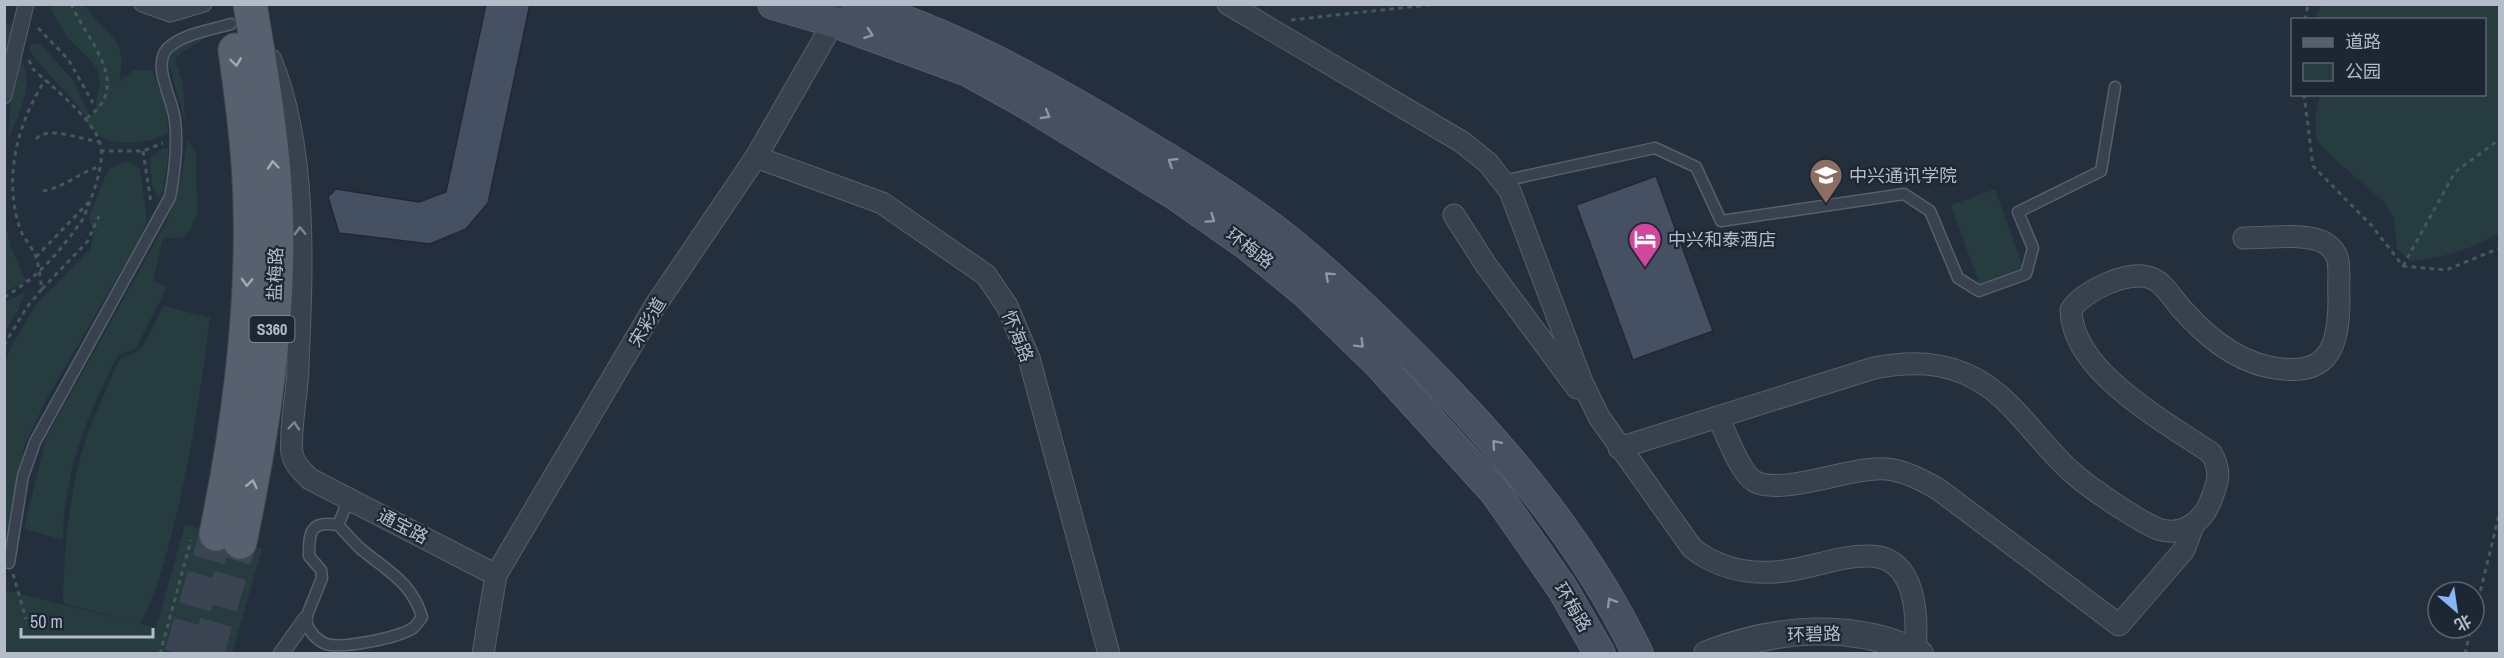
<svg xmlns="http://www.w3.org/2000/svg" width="2504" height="658" font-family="'Archivo Narrow','Noto Sans SC',sans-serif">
  <rect width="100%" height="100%" fill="#242f3e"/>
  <!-- green -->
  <g fill="#263c3f">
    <path d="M 49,5 L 85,5 C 105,37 130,36 119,82 L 134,70 L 152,70 L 167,109 L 168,132 C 157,143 122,145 108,140 C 98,136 92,128 85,120 L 97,111 C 93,98 103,88 99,74 C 95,60 77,49 68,38 C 61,28 55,16 49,5 Z"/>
    <path d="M 2322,5 L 2499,5 L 2499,233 C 2473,249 2441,259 2410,261 L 2397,249 L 2394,219 L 2385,203 L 2329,154 L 2317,141 L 2315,117 L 2320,95 L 2484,94 L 2484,20 L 2314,19 Z"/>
    <polygon points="5,22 14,25 5,65"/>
    <path d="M 206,35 C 199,47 182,47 175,60 L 183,84 L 185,121 L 168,61 C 176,46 191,41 206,35 Z"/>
    <path d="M 35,43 L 41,45 L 73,80 L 89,114 L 85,115 C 68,91 45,74 29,49 L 30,45 Z"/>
    <path d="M 19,55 C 37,83 19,112 8,140 L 13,73 Z"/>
    <path d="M 188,140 L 196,153 L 197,215 L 190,230 L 182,238 L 163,238 L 153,281 L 167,287 L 136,348 L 118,355 C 88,413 63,474 63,540 L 24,529 L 46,438 L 168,219 L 181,178 Z"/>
    <polygon points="162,149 169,149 163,191 158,199 152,184 150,158"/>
    <polygon points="128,161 140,169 147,221 139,240 46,400 24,446 10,531 4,530 4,365 13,343 35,306 91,248 93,233 89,217 105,177 112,167"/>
    <polygon points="1995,189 2024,270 1980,286 1951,205"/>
    <polygon points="5,220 10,245 26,281 5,292"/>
    <polygon points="24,293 18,310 5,331 5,302"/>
    <path d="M 163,306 L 210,318 C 201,388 191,456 174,525 C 165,559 157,593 140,624 L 156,628 L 185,524 L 262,549 L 232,653 L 5,653 L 4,590 L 133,622 L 63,603 C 64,546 70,484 89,430 C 97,408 108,387 116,366 L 122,358 C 147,353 152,327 163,306 Z"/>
  </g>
  <!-- building -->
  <g fill="#455162" stroke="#1f2835" stroke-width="1.5">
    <polygon points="486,4 530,4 488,203 466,229 430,244 339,233 328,197 336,189 419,202 446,192"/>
    <polygon points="1656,176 1713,331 1633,360 1576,205"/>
  </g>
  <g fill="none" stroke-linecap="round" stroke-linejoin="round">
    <!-- primary-tunnel -->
    <g stroke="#3a4453" stroke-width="33" stroke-dasharray="33 16" stroke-linecap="butt">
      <polyline points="181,654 216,534"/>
      <polyline points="207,654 240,542"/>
    </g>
    <defs>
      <g id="service">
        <polyline points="1503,181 1655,148 1696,167 1721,221 1904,194 1930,211 1958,278 1979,291 2026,274 2033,248 2018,212 2101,171 2115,87"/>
        <path d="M 338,525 C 346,533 353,542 361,549 C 387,571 412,582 422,617 C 419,621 416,626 413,628 C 398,638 342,649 326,644 C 314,639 309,630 305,620 L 322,578 L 321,570 L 309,556 C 309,532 310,520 338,525 L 349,499"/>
        <path d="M 9,563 L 23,476 L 35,442 L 170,197 C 175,171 178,146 175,120 C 173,100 152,66 167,49 C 181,34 211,30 231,24"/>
      </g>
      <g id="pedestrian">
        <polyline points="142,4 170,14 204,4"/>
        <polyline points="4,96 26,4"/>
        <polyline points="281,654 305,620"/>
      </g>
      <g id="minor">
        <path d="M 1228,4 L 1462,142 L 1488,163 L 1510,191 L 1582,382 L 1599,417 L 1692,548 C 1715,566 1744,574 1774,572 C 1806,571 1837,555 1869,556 C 1917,556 1918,617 1915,651"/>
        <path d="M 271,60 C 308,150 302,270 298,366 C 298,391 289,430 292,453 C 294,464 302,471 310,479 L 496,575"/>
        <polyline points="756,157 882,203 986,275 1007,306 1029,358 1109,654"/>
        <polyline points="1454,215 1486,265 1577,388"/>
        <path d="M 1718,417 C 1726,433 1740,473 1754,481 C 1781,497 1854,465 1887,469 C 1905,471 1922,480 1938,489 L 2119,625 L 2184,550 L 2193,526"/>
        <path d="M 1619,448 L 1874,368 C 1909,361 1943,361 1976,379 C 2016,401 2039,444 2074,474 C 2088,487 2140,522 2158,529 C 2182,537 2203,522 2211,500 C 2218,482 2222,471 2211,453 C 2166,422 2072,372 2071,310 C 2082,291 2129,269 2151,278 C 2163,282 2172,297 2180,307 C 2204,334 2232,359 2269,367 C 2328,379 2339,349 2339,298 C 2338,286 2340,273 2338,261 C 2337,253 2329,244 2321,241 C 2298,233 2268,238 2244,238"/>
        <polyline points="483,654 496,575 655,306 756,157 840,11"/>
      </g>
      <path id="tertiary" d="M 1707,654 C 1775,628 1854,620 1920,654"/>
      <g id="secondary">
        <polyline points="773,4 834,22 968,71 1022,101 1173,193 1246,244 1307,294 1378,363 1495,492 1562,588 1600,654"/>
        <path d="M 856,4 C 954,35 1027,75 1115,127 C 1170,160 1226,193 1277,232 C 1322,267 1364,307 1405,348 C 1496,438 1582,537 1638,654"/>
      </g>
      <g id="primary">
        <path d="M 216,534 C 238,428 253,313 250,204 C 249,152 242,101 235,50"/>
        <path d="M 240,542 C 263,431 281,317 276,203 C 273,137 261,70 250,4"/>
      </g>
    </defs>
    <!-- service casing -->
    <use href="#service" stroke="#565f6c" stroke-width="13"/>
    <!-- pedestrian casing -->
    <use href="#pedestrian" stroke="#565f6c" stroke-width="17"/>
    <!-- minor casing -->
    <use href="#minor" stroke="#565f6c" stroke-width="23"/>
    <!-- tertiary casing -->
    <use href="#tertiary" stroke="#565f6c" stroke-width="28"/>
    <!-- secondary casing -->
    <use href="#secondary" stroke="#565f6c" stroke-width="32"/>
    <!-- primary casing -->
    <use href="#primary" stroke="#414a57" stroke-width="35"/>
    <!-- path -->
    <g stroke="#44595c" stroke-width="3" stroke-dasharray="4.5 4.5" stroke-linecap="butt">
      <path d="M 71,4 C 88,42 135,87 85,119"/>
      <polyline points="1291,20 1436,4"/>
      <polyline points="2305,20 2308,4"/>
      <polyline points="38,28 68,59 93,103"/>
      <path d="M 29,60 L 32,68 C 50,85 93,119 100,143 C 106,164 91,199 83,219"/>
      <polyline points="2304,94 2313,166 2372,226 2403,266 2446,270 2500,248"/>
      <path d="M 36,139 C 47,125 83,140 100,142"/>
      <polyline points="100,151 143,151 163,143"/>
      <polyline points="143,151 151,203"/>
      <path d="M 43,191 C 63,188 79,173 98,167"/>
      <polyline points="36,257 89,202"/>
      <polyline points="2403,266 2455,172 2500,139"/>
      <polyline points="42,289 87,242 99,216"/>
      <path d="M 4,345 L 27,307 L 42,289 C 40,279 39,266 36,257 C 32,247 24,239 20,229 C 3,177 17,125 45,80"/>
      <polyline points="13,574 26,619"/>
      <polyline points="2474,617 2500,511"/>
      <polyline points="160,654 191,540"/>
      <polyline points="2465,654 2471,628"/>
    </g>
    <!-- service -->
    <use href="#service" stroke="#38414e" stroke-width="10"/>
    <!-- pedestrian -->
    <use href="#pedestrian" stroke="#38414e" stroke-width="15"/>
    <!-- minor -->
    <use href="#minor" stroke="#38414e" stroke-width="21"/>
    <!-- tertiary -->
    <use href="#tertiary" stroke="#38414e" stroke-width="26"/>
    <!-- secondary -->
    <use href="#secondary" stroke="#465061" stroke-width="30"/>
    <!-- primary -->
    <use href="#primary" stroke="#56606e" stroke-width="33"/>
    <!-- path-bridge -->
    <path stroke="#44595c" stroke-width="3" stroke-dasharray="4.5 4.5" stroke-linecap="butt" d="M 4,297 C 38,278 61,250 83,219"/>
  </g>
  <!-- one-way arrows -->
  <defs><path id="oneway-chevron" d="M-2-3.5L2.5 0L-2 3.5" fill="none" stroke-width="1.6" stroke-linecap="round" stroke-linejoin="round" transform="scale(1.5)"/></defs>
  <g stroke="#8e96a5">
    <use href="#oneway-chevron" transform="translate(869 34) rotate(19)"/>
    <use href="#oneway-chevron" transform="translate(1046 115) rotate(31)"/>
    <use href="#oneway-chevron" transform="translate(1172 162) rotate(-148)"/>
    <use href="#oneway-chevron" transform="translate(1211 219) rotate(35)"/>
    <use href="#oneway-chevron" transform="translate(1329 276) rotate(-138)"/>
    <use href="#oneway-chevron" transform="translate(1360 344) rotate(45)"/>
    <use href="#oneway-chevron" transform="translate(1496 444) rotate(-131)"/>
    <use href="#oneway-chevron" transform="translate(1611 602) rotate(-121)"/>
  </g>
  <g stroke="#a1aab7">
    <use href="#oneway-chevron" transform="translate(236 62) rotate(82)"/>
    <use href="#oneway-chevron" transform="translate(273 165) rotate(-95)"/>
    <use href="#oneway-chevron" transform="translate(247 282) rotate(92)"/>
    <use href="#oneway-chevron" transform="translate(252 484) rotate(-78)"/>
  </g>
  <g stroke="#7c8592">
    <use href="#oneway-chevron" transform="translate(300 231) rotate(-92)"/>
    <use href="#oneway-chevron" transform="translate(294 426) rotate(-85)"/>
  </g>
  <!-- icons -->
  <defs>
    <symbol id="university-pin" viewBox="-11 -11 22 30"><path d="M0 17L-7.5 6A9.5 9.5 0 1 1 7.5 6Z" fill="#8d6e63" stroke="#1d2633"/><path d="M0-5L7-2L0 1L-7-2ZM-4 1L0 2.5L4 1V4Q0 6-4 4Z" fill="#fff"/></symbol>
    <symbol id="hotel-pin" viewBox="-11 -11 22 30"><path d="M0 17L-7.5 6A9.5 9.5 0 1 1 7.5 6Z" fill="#d1479c" stroke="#1d2633"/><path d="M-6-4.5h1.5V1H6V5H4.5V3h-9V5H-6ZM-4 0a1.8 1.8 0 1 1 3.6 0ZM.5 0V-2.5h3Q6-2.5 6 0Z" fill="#fff"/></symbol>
  </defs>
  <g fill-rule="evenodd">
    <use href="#university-pin" x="1807" y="156" width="38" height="52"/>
    <use href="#hotel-pin" x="1626" y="220" width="38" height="52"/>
  </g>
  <g text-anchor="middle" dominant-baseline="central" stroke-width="4.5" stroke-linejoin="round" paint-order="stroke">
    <!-- shield labels -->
    <rect fill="#1d2633" stroke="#878f9c" stroke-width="1.5" x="249.5" y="316" width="45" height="26" rx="4.5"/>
    <g font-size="16" font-weight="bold" fill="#b4bcc9">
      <text x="272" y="329">S360</text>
    </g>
    <!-- poi labels -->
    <g font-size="18" fill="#b4bcc9" stroke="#1d2633" text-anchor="start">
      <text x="1849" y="175">中兴通讯学院</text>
      <text x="1668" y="239">中兴和泰酒店</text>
    </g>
    <!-- street labels -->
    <g font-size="18" fill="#b4bcc9" stroke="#1d2633">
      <text transform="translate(1250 248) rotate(37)">环梅路</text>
      <text transform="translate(275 274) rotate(-88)">盐梅路</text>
      <text transform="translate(647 322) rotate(-59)">宋彩道</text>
      <text transform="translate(1018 336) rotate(68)">怀海路</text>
      <text transform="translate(403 526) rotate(27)">通宝路</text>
      <text transform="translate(1573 607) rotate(59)">环梅路</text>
      <text transform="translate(1814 634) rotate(-2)">环碧路</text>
    </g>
  </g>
  <!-- border -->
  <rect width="2504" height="658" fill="none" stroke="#b4bcc9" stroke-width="12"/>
  <!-- legend -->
  <rect x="2291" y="18" width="195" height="78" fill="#1d2633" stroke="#59626f" stroke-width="1.5"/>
  <rect x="2303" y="38" width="30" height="9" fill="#56606e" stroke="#59626f" stroke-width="1.5"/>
  <text x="2345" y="48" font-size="18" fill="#b4bcc9">道路</text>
  <rect x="2303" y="63" width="30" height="18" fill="#263c3f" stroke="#59626f" stroke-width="1.5"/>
  <text x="2345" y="78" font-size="18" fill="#b4bcc9">公园</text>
  <!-- north arrow -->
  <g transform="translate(2456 610) rotate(151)"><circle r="28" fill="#1d2633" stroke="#59626f" stroke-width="1.5"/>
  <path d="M0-4.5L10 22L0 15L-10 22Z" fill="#8ab4f8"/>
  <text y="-9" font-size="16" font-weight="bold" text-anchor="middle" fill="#b4bcc9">北</text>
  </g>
  <!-- scale -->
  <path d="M21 628v9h132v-9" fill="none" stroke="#b4bcc9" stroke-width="3"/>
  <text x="30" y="628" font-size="18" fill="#b4bcc9" stroke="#1d2633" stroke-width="4.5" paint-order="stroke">50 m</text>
</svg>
